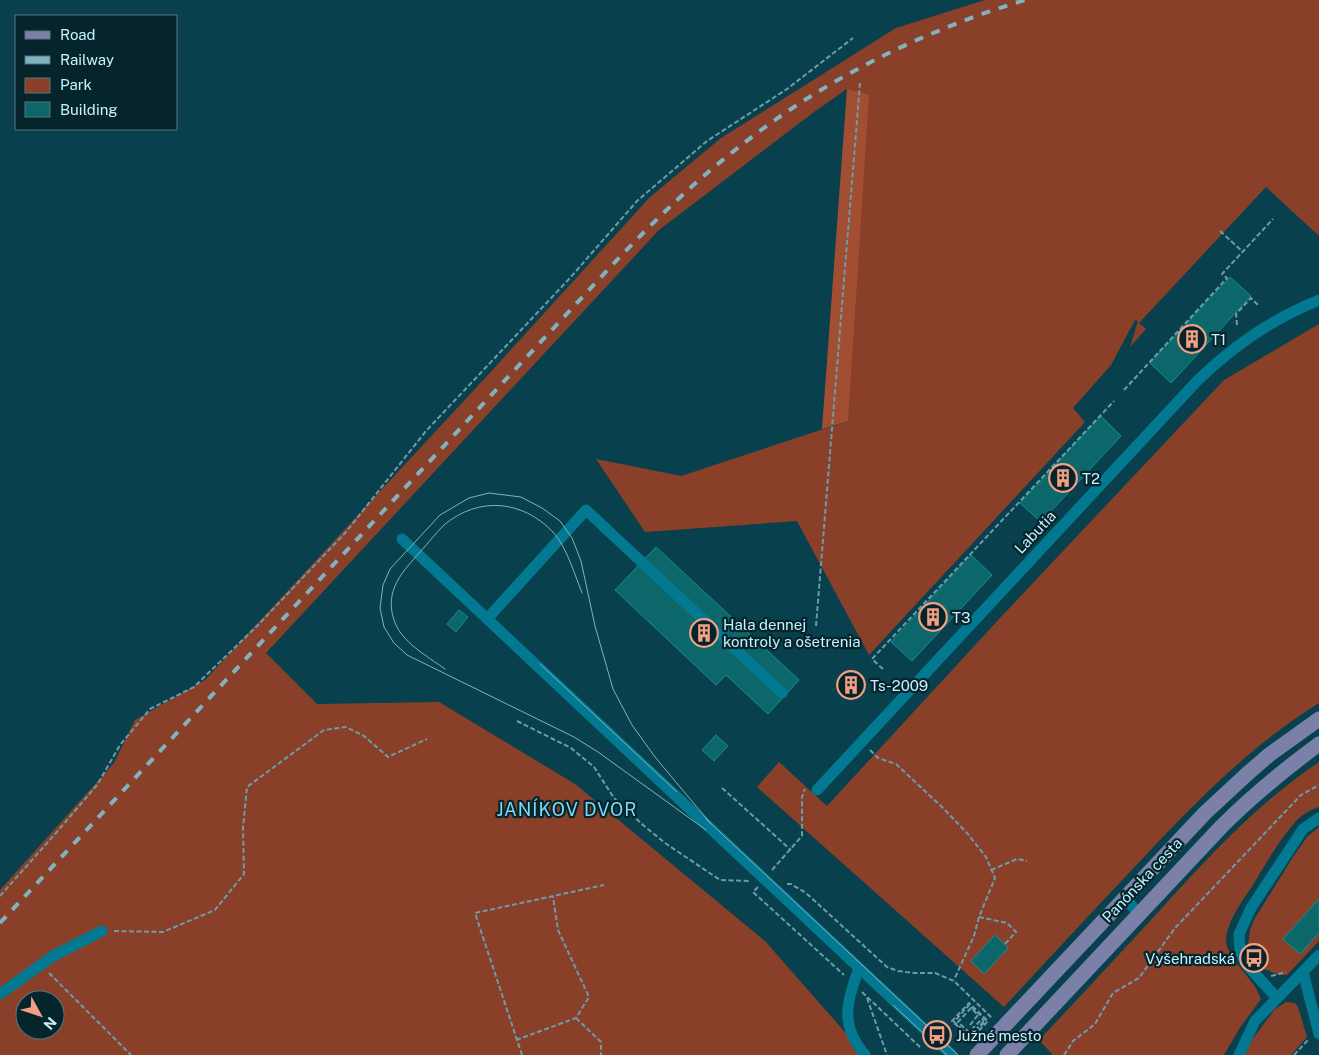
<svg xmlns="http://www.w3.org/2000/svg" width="1319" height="1055" font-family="'Public Sans',sans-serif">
  <rect width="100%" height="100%" fill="#09404d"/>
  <!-- green -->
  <g fill="#8a4028" fill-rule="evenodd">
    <path d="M 985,0 L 1319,0 L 1319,236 L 1266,187 L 1139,323 L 1146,329 L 1130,347 L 1138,321 L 1135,320 L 1111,365 L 1073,408 L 1085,422 L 869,655 L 797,521 L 645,532 L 596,459 L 681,476 L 848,421 L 847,89 L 814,112 L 659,230 L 266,653 L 317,704 L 439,702 L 575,784 L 765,941 L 865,1055 L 0,1055 L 0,890 L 114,763 L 135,720 L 205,680 L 486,377 L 650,197 L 721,138 L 896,28 ZM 25,1000 L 55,1000 L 55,1030 L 25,1030 Z"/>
    <path d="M 1319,324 L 1319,703 C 1246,748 1186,812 1128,874 C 1086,918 1045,963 1004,1007 L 757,787 L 779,762 L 827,806 L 1000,618 L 1224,380 Z"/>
    <path d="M 1319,762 L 1319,807 C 1311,809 1302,815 1296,821 C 1279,840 1266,863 1253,885 C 1243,900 1227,921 1226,940 C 1226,955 1246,973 1254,985 C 1257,990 1259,995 1261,999 L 1239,1029 L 1224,1055 L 1053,1055 L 1039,1040 C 1080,997 1120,953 1161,909 C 1209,856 1259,802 1319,762 Z"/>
    <polygon points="1319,827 1319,941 1287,975 1279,975 1262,968 1248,945 1250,930 1255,918 1293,857 1307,837"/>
    <polygon points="1286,1002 1295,1003 1298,1007 1307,1037 1291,1055 1245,1055 1251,1041 1275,1009"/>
  </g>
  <!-- forest -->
  <polygon fill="#a24e33" points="847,89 869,95 848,421 822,429"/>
  <!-- building -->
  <g fill="#0c676a" stroke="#178d91">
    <polygon points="1230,277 1251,296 1171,383 1150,363"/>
    <polygon points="1101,416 1121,436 1041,522 1020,503"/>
    <polygon points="656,547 799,680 768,714 726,675 716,685 615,590"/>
    <polygon points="971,555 992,575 912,661 891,642"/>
    <polygon points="459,610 468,617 456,632 447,624"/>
    <polygon points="855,677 859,680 846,694 843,690"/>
    <polygon points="716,735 728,746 714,761 702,750"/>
    <polygon points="1319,899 1319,933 1300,954 1283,939"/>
    <polygon points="995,935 1008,948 984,974 971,961"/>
  </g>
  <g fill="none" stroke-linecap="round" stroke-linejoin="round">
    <!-- path -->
    <g stroke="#6b9ca9" stroke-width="2" stroke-dasharray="5 2.5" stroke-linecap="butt">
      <polyline points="1220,231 1242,251"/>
      <polyline points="1237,325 1236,314 1251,298 1259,306"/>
      <polyline points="1124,390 1227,278 1222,274 1273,219"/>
      <polyline points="816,626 860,83"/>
      <polyline points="883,669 872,659 1114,401"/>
      <polyline points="517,721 571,748 594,767 614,798 643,825 665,843 720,880 750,881"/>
      <polyline points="870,750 878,758 896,764 943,808 967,833 986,857 995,878 979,917 974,936 954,980"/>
      <polyline points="722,788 791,850"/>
      <polyline points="772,870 802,836 802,797 805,789"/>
      <polyline points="991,870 1017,859 1027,861"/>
      <polyline points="787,884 791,884 806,893 887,967 898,971 914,973 935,973 954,981 993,1019"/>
      <polyline points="758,887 753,892 844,975"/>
      <polyline points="0,896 56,833 97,785 120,745 150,709 194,687 258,625 346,532 426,431 570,278 637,201 707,141 787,89 853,38"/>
      <polyline points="979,917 1007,923 1016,932 1005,944"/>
      <polyline points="114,931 163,932 215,910 244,874 243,828 247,787 324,730 346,727 364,736 388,757 427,739"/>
      <polyline points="49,973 131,1055"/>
      <polyline points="1271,976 1286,972"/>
      <polyline points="862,992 921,1048"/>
      <polyline points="867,998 887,1055"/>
      <polyline points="576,1018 601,1042 601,1055"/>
      <polyline points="970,1025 978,1015 971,1008 958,1022 969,1032 982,1019 984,1021"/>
      <polyline points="516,1040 576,1018 589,997 558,930 553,897"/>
      <polyline points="974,1041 971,1039 988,1021 969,1003 952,1021 971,1038 986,1020 969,1005 954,1022 970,1036 984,1021"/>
      <polyline points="522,1055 475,913 604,885"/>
      <polyline points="1064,1055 1073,1041 1095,1024 1113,993 1139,978 1175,928 1301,795 1319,785"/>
      <polyline points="1294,1055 1309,1039"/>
    </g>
    <!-- minor -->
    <g stroke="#027991" stroke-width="11">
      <polyline points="402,539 952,1055"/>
      <polyline points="487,619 586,510 782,693"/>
      <path d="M 817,790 L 1198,380 C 1233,346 1274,318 1319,300"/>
      <polyline points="1125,899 1139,913"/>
      <path d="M 859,968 C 847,1002 839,1025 865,1055"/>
      <polyline points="1303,972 1319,1034"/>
      <polyline points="0,994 53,956 102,931"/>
      <polyline points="1277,998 1246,964 1240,951 1239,934 1251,908 1303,829 1319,818"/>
      <polyline points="1239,1055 1255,1021 1319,955"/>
    </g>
    <!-- major -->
    <g stroke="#7b80a8" stroke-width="15">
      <polyline points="977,1055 1205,813 1247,774 1269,755 1319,719"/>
      <path d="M 1007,1055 L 1222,826 C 1252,796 1285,769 1319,744"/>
    </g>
    <!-- tram -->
    <g stroke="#82b1bf" stroke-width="1">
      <polyline points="540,664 677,792"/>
      <path d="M 445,669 C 427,656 401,642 394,620 C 384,590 403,571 421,551 C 429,542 436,533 444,525 C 479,496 522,500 553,532 C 566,546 575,575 582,593"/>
      <polyline points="706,819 958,1055"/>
      <polyline points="706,830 598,752 574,737 407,655 394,643 384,627 380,608 383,585 390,569 440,515 469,498 489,493 521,497 542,508 560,521 572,538 581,561 595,626 613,689 632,725 655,757 711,824"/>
      <polyline points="893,1005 947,1055"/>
    </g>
    <!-- rail -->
    <path stroke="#82b1bf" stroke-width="4" stroke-dasharray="9 9" stroke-linecap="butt" d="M 0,923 L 616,261 C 655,220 695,181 739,147 C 823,80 922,31 1025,0"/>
  </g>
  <!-- icons -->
  <defs>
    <symbol id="building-ring" viewBox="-11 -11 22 22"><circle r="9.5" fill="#06242c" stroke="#f39f84" stroke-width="1.5"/><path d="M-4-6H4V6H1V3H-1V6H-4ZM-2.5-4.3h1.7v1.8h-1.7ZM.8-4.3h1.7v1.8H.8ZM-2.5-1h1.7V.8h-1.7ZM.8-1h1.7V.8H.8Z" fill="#f39f84"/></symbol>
    <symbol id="bus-ring" viewBox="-11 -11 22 22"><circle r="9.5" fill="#06242c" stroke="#f39f84" stroke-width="1.5"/><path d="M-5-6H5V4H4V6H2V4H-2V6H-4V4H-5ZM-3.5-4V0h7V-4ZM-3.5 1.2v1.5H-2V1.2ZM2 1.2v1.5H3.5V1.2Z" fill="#f39f84"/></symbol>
  </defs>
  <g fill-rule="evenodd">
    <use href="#building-ring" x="1176" y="323" width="32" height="32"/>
    <use href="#building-ring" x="1047" y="462" width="32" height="32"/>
    <use href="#building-ring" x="917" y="601" width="32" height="32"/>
    <use href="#building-ring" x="688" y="617" width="32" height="32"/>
    <use href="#building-ring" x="835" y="669" width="32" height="32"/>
    <use href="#bus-ring" x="1238" y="942" width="32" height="32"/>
    <use href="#bus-ring" x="921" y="1019" width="32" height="32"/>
  </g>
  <g text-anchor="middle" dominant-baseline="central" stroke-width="4.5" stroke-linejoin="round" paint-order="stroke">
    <!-- poi labels -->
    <g font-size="15" fill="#c6f1ff" stroke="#06242c" text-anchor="start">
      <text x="1211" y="339">T1</text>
      <text x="1082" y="478">T2</text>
      <text x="952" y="617">T3</text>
      <text x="723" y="624">Hala dennej<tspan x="723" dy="17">kontroly a ošetrenia</tspan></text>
      <text x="870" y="685">Ts-2009</text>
      <text x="1235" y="958" text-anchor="end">Vyšehradská</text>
      <text x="956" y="1035">Južné mesto</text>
    </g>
    <!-- street labels -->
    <g font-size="15" fill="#c6f1ff" stroke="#06242c">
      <text transform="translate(1035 532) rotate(-47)">Labutia</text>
      <text transform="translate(1142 880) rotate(-47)">Panónska cesta</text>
    </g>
    <!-- quarter labels -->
    <g font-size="18" letter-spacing="1" fill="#7ddaf4" stroke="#06242c">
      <text x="567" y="809">JANÍKOV DVOR</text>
    </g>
  </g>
  <!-- legend -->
  <rect x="15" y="15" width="162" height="115" fill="#06242c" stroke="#537680"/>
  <rect x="25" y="31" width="25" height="8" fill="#7b80a8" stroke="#537680"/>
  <text x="60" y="40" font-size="15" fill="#c6f1ff">Road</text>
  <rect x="25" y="56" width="25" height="8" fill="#82b1bf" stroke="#537680"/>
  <text x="60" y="65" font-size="15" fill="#c6f1ff">Railway</text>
  <rect x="25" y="78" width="25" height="15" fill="#8a4028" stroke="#537680"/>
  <text x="60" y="90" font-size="15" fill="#c6f1ff">Park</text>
  <rect x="25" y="102" width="25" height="15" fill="#0c676a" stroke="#537680"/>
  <text x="60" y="115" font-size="15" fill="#c6f1ff">Building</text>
  <!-- north arrow -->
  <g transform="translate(40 1015) rotate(130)"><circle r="24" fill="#06242c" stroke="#537680"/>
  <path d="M0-4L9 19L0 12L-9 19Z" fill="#f39f84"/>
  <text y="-8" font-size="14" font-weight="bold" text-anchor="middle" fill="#c6f1ff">N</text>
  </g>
</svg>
